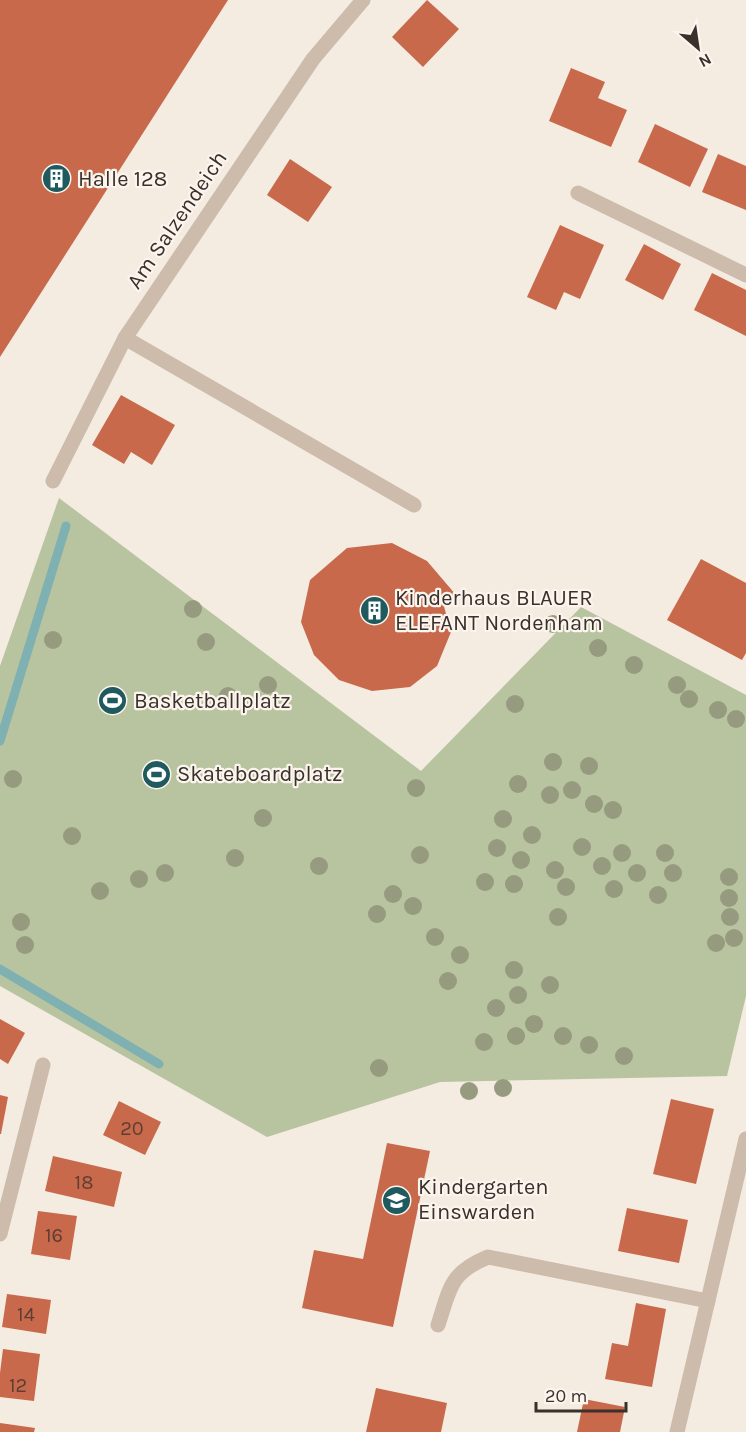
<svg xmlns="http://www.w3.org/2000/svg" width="746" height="1432" font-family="Karla,sans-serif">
  <rect width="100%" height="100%" fill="#f4ebe1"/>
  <!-- green -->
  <polygon fill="#b8c4a0" points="59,498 421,771 581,607 746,695 746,996 727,1076 440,1082 267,1137 0,986 0,666"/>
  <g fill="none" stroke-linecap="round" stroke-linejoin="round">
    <!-- stream -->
    <g stroke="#7fb0b2" stroke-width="9">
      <polyline points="0,741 66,526"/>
      <polyline points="0,969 159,1064"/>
    </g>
  </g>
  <!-- building -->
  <g fill="#c8694b">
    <polygon points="0,0 228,0 0,357"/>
    <polygon points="427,0 459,29 423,67 392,37"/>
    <polygon points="571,68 605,82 598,98 627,110 611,147 549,121"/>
    <polygon points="655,124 708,149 690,187 638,162"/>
    <polygon points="718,154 746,166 746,210 702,192"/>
    <polygon points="290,159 332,187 308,222 267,195"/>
    <polygon points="560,225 604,245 580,299 564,292 556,310 527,297"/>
    <polygon points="644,244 681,264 663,300 625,280"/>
    <polygon points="712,273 746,290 746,336 694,310"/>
    <polygon points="121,395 175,425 152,465 131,452 124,464 92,445"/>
    <polygon points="392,543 427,561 456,595 442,599 451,632 437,666 410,687 372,691 339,680 314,655 301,622 310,580 347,548"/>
    <polygon points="701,559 746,583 746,653 742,660 667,620"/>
    <polygon points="0,1019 25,1033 8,1064 0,1059"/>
    <polygon points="0,1095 8,1097 1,1134 0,1134"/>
    <polygon points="671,1099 714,1109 696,1184 653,1174"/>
    <polygon points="119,1101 161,1122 145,1155 103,1135"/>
    <polygon points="387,1143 430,1151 393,1327 302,1308 314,1250 363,1259"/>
    <polygon points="53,1156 122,1172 114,1207 45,1191"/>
    <polygon points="627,1208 688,1220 679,1263 618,1251"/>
    <polygon points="38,1211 77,1216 70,1260 31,1254"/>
    <polygon points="7,1294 51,1300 46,1334 2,1327"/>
    <polygon points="636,1303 666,1309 652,1387 605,1379 612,1343 628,1346"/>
    <polygon points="3,1349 40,1354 34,1401 0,1397 0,1373"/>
    <polygon points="376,1388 447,1403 441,1432 366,1432"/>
    <polygon points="584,1399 625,1407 620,1432 577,1432"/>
    <polygon points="0,1423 35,1428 34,1432 0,1432"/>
  </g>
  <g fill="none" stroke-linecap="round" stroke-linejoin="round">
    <!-- lane -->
    <path stroke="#cdbbac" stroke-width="15" d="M 438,1325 C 450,1289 449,1273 488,1257 L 708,1301"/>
    <!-- street -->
    <g stroke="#cdbbac" stroke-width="15">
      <polyline points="578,193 746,275"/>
      <polyline points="125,338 414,505"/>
      <polyline points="53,481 125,338 313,59 363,0"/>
      <polyline points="0,1234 43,1065"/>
      <polyline points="677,1432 746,1139"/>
    </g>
  </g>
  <!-- trees -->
  <g fill="#969b7f">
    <circle cx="193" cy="609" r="9"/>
    <circle cx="553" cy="624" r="9"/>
    <circle cx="53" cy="640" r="9"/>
    <circle cx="206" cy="642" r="9"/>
    <circle cx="598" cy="648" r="9"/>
    <circle cx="634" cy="665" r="9"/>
    <circle cx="268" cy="685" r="9"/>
    <circle cx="677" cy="685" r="9"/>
    <circle cx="228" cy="696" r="9"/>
    <circle cx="689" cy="699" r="9"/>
    <circle cx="515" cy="704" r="9"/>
    <circle cx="718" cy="710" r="9"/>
    <circle cx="736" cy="719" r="9"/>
    <circle cx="553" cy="762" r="9"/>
    <circle cx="589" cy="766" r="9"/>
    <circle cx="13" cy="779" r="9"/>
    <circle cx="518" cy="784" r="9"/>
    <circle cx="416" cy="788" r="9"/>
    <circle cx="572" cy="790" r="9"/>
    <circle cx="550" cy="795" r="9"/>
    <circle cx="594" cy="804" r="9"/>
    <circle cx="613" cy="810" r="9"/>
    <circle cx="263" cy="818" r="9"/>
    <circle cx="503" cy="819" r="9"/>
    <circle cx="532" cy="835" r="9"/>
    <circle cx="72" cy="836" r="9"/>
    <circle cx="582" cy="847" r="9"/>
    <circle cx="497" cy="848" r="9"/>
    <circle cx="622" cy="853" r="9"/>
    <circle cx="665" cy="853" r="9"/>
    <circle cx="420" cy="855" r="9"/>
    <circle cx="235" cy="858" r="9"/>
    <circle cx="521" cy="860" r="9"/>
    <circle cx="319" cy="866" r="9"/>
    <circle cx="602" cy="866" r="9"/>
    <circle cx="555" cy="870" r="9"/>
    <circle cx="165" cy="873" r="9"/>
    <circle cx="637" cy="873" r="9"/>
    <circle cx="673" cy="873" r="9"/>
    <circle cx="729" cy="877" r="9"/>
    <circle cx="139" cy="879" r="9"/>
    <circle cx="485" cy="882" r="9"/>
    <circle cx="514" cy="884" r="9"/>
    <circle cx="566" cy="887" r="9"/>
    <circle cx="614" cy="889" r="9"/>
    <circle cx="100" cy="891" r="9"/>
    <circle cx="393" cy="894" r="9"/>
    <circle cx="658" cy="895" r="9"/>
    <circle cx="729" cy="898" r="9"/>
    <circle cx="413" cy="906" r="9"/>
    <circle cx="377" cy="914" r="9"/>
    <circle cx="558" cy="917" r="9"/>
    <circle cx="730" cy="917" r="9"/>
    <circle cx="21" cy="922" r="9"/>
    <circle cx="435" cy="937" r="9"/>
    <circle cx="734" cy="938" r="9"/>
    <circle cx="716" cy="943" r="9"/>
    <circle cx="25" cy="945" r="9"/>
    <circle cx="460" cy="955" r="9"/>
    <circle cx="514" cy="970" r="9"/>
    <circle cx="448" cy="981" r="9"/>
    <circle cx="550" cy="985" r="9"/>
    <circle cx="518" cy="995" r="9"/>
    <circle cx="496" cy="1008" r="9"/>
    <circle cx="534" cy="1024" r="9"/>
    <circle cx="516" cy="1036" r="9"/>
    <circle cx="563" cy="1036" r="9"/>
    <circle cx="484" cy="1042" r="9"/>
    <circle cx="589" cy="1045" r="9"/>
    <circle cx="624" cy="1056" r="9"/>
    <circle cx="379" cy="1068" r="9"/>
    <circle cx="503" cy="1088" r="9"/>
    <circle cx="469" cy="1091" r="9"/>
  </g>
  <!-- icons -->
  <defs>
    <symbol id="building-disc" viewBox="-11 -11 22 22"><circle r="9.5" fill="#1f5a5e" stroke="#fbf5ee"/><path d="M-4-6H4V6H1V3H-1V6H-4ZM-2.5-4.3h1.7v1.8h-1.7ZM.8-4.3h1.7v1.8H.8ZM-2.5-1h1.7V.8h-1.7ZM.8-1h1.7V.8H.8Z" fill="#fff"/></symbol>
    <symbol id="stadium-disc" viewBox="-11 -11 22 22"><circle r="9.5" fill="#1f5a5e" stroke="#fbf5ee"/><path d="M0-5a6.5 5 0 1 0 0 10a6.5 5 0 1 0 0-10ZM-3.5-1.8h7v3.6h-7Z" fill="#fff"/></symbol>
    <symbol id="school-disc" viewBox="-11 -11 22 22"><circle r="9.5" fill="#1f5a5e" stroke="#fbf5ee"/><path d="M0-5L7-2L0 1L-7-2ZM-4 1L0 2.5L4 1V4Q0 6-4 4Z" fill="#fff"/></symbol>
  </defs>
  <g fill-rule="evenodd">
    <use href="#building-disc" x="40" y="162" width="33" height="33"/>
    <use href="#building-disc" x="358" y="594" width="33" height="33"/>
    <use href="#stadium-disc" x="96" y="684" width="33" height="33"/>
    <use href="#stadium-disc" x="140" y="758" width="33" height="33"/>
    <use href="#school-disc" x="380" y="1184" width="33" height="33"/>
  </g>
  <g text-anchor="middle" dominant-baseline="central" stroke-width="4.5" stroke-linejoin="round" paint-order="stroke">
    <!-- number labels -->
    <g font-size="20" fill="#5e3e33">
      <text x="132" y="1128">20</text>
      <text x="84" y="1182">18</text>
      <text x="54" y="1235">16</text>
      <text x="26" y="1314">14</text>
      <text x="18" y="1385">12</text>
    </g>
    <!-- poi labels -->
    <g font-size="22" fill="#3b302b" stroke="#fbf5ee" text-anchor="start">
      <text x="78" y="179">Halle 128</text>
      <text x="395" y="598">Kinderhaus BLAUER<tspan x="395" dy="25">ELEFANT Nordenham</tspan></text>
      <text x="134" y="701">Basketballplatz</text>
      <text x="177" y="774">Skateboardplatz</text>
      <text x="418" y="1187">Kindergarten<tspan x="418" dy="25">Einswarden</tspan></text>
    </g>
    <!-- street labels -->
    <g font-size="22" fill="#3b302b" stroke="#fbf5ee">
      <text transform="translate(177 220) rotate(-56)">Am Salzendeich</text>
    </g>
  </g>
  <!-- north arrow -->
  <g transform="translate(698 48) rotate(151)" stroke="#fbf5ee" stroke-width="4.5" paint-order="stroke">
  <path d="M0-4.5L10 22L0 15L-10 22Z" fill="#3b302b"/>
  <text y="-9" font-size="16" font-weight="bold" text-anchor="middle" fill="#3b302b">N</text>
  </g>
  <!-- scale -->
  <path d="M536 1402v9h90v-9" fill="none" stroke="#3b302b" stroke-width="3"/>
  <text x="545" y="1402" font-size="18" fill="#3b302b" stroke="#fbf5ee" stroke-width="4.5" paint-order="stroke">20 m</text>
</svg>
